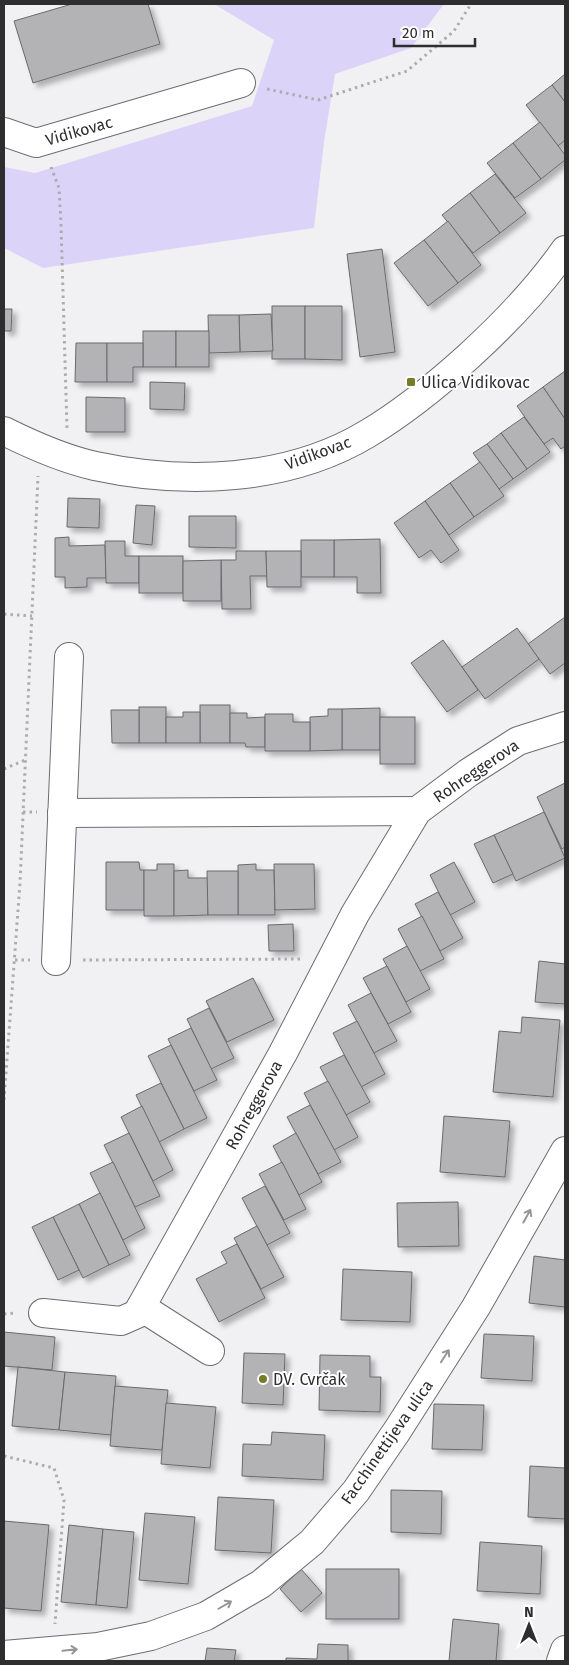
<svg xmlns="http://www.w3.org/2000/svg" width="569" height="1665" font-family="'Fira Sans',sans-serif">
  <defs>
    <filter id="shadow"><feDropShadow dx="4.5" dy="4.5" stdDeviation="2.5" flood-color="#0004"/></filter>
  </defs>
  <rect width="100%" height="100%" fill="#f1f1f4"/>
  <!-- green -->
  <polygon fill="#dbd4f8" points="214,4 444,4 411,48 335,74 324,142 314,228 43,268 4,248 4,167 35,173 252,106 274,40"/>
  <!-- building -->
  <g fill="#b3b2b5" stroke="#6a696c" filter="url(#shadow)">
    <polygon points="72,4 148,4 160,44 33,83 14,21"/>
    <polygon points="565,74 565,102 552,85"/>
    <polygon points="552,85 565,102 565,140 558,146 526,105"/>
    <polygon points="540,122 565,155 565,160 541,179 513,143"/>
    <polygon points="513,143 541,179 515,198 487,163"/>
    <polygon points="495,174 526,213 500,233 470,193"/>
    <polygon points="470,193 500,233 473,253 442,215"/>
    <polygon points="448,221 481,265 458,283 424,240"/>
    <polygon points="424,240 458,283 428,306 394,263"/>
    <polygon points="382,249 395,352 360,357 347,254"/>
    <rect x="272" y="306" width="33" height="53"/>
    <polygon points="305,306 342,306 342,360 305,359"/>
    <polygon points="4,309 12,309 11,331 4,331"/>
    <polygon points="271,314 273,351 240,352 239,315"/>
    <polygon points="208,315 239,315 240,352 209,353"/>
    <rect x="143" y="331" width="33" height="36"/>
    <rect x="176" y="331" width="33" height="36"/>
    <polygon points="76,343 107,343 107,382 75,382"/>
    <polygon points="107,343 143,343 143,367 133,367 133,382 107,382"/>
    <polygon points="565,371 565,419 543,387"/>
    <polygon points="150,382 185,383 184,410 150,409"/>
    <polygon points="543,387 565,419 565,446 561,449 553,438 544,444 517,406"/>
    <polygon points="86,397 125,398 125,432 86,432"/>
    <polygon points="524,417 550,452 527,469 501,433"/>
    <polygon points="501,433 527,469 513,479 487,444"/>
    <polygon points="487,444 513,479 499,489 473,453"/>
    <polygon points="480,462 504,496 474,517 450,483"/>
    <polygon points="450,483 474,517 449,535 425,501"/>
    <polygon points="68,498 100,499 99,528 67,527"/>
    <polygon points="425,501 459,550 441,563 431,550 419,558 394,523"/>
    <polygon points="136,505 155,506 152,545 133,543"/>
    <polygon points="189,516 236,516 236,548 189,547"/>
    <polygon points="69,537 69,546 105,545 106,578 87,578 87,587 65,588 65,577 55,577 55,538"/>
    <polygon points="380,539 381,593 357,593 357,577 334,577 334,540"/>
    <rect x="301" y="540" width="33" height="37"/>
    <polygon points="105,541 125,541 125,556 139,556 139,583 106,583"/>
    <polygon points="236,551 266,551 267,576 250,576 251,609 222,609 221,560 236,560"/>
    <polygon points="266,551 301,551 301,587 267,587"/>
    <rect x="139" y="556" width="44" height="37"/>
    <polygon points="221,560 221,601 183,601 183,561"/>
    <polygon points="565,617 565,663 550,674 528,644"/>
    <polygon points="517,628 539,659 485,699 462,667"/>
    <polygon points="443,640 478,690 447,712 411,663"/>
    <rect x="200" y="705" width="30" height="38"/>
    <rect x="139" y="707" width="27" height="36"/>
    <polygon points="380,708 380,750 342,750 342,709"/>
    <polygon points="328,709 342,709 342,750 310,751 310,717 328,716"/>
    <polygon points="111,710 139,710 139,743 112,743"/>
    <polygon points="183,712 200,712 200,743 166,743 166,717 183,717"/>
    <polygon points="230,713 247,713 247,718 265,717 265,747 246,747 245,743 230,743"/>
    <polygon points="265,714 293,714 293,722 310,722 310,751 265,751"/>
    <rect x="380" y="717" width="35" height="47"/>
    <polygon points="565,783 565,847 562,849 537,797"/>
    <polygon points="544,812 565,858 516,881 494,835"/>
    <polygon points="494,835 513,874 493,883 474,844"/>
    <polygon points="106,862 139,862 140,870 144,870 144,910 106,910"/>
    <polygon points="454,862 475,902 450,915 430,875"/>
    <polygon points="157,864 174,864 174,916 144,916 144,870 157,870"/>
    <polygon points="256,864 256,870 274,870 275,915 238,915 238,865"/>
    <polygon points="274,864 314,864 315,909 275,910"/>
    <polygon points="188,870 188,878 208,878 208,915 174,916 174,871"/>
    <polygon points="207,871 238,871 238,915 208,915"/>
    <polygon points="438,892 463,938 440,951 415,904"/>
    <polygon points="422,916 444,959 420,971 398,929"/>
    <polygon points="293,924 294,951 269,951 268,925"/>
    <polygon points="407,946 430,989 406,1002 383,959"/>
    <polygon points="539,961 565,964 565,1004 535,1002"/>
    <polygon points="387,966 411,1012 388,1024 363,978"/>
    <polygon points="253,978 274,1020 227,1042 206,1001"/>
    <polygon points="371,993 397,1041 374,1053 348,1005"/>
    <polygon points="209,1008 234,1058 211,1069 187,1019"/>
    <polygon points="522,1017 560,1020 553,1097 493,1092 499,1031 521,1033"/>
    <polygon points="357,1021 385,1074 361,1087 333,1033"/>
    <polygon points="191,1028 217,1080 194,1091 168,1039"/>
    <polygon points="171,1045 207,1118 184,1129 148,1056"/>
    <polygon points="344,1055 370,1102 346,1115 320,1067"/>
    <polygon points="328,1081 358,1137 334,1150 304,1093"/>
    <polygon points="161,1083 184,1129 159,1142 136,1095"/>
    <polygon points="310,1105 341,1162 318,1174 287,1117"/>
    <polygon points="142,1106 173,1170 153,1181 121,1117"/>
    <polygon points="444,1116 510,1121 505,1177 440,1172"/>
    <polygon points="129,1133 160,1196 135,1207 104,1145"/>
    <polygon points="296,1133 322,1182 299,1195 273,1146"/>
    <polygon points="113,1162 145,1228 123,1240 90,1173"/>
    <polygon points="282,1162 306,1209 284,1220 259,1174"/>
    <polygon points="265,1186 290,1233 267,1245 242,1198"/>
    <polygon points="100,1193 130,1255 109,1265 79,1204"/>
    <polygon points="458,1202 459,1246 398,1247 397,1203"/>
    <polygon points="79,1204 109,1265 83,1278 53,1217"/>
    <polygon points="53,1217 79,1270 58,1280 32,1227"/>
    <polygon points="257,1226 284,1277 261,1289 234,1238"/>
    <polygon points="237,1244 265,1298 219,1322 196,1279 227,1263 221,1252"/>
    <polygon points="534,1256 565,1260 565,1307 529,1303"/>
    <polygon points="343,1269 412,1272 410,1322 341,1320"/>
    <polygon points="4,1332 55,1337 52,1370 4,1366"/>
    <polygon points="484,1334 534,1336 532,1381 481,1378"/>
    <polygon points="244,1353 285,1354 283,1405 242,1403"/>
    <polygon points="320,1355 370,1356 370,1377 381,1377 380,1412 319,1410"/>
    <polygon points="18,1367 65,1372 59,1430 12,1426"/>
    <polygon points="65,1372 116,1376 111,1435 59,1430"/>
    <polygon points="115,1386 168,1390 162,1450 110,1446"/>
    <polygon points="166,1403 216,1407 210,1468 161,1464"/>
    <polygon points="434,1404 484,1405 482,1450 432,1449"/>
    <polygon points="272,1432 325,1435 323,1480 242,1476 243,1444 271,1445"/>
    <polygon points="530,1466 565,1468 565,1519 528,1517"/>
    <polygon points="391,1490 442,1491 441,1534 391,1532"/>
    <polygon points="218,1497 274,1500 271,1553 215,1550"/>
    <polygon points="145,1513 195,1517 188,1584 139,1580"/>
    <polygon points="4,1521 49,1525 41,1611 4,1608"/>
    <polygon points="69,1525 103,1529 96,1605 61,1602"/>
    <polygon points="103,1529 134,1532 127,1608 96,1605"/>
    <polygon points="480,1542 542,1546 540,1594 477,1591"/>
    <polygon points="301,1569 322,1593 301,1612 280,1589"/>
    <rect x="326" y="1569" width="73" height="50"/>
    <polygon points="453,1619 499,1624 496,1661 449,1661"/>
    <polygon points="318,1644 348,1645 348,1661 286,1661 286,1658 317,1659"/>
    <polygon points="207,1648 236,1650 234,1661 205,1661"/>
  </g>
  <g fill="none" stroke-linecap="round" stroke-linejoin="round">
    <defs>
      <g id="minor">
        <polyline points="4,132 36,143 241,83"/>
        <path d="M 4,431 C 32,445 64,459 95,466 C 184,485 287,482 367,434 C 404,412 437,385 469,356 C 504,324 537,290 565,250"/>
        <polyline points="62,813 417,811"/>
        <polyline points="56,961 69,657"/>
        <polyline points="141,1307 210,1351"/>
        <polyline points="43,1313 121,1321 137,1314 283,1053 355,914 417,811 468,773 518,741 565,726"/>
        <polyline points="4,1655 98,1647 151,1636 206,1616 261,1584 312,1542 356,1491 397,1431 476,1307 565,1151"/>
        <polyline points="561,1661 565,1650"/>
      </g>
    </defs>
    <!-- minor casing -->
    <use href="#minor" stroke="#6d6c6f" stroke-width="30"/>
    <!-- path -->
    <g stroke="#adadaf" stroke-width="3" stroke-dasharray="2.5 4" stroke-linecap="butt">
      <polyline points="267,89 318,100 407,71 454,31 471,4"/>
      <polyline points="51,167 59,188 61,224 67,429"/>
      <polyline points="4,614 32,616"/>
      <polyline points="4,769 25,760"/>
      <polyline points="23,812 37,812"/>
      <polyline points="15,960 30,960"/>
      <polyline points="83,960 302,959"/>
      <polyline points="4,1100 20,883 38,476"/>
      <polyline points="4,1314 16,1313"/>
      <polyline points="4,1456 54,1468 64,1500 55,1624"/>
    </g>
    <!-- minor -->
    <use href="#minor" stroke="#fff" stroke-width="28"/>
  </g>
  <!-- one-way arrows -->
  <defs><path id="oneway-shaft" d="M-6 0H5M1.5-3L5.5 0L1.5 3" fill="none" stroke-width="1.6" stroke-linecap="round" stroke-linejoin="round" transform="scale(1.25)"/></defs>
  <g stroke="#969697">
    <use href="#oneway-shaft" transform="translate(527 1216) rotate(-61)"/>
    <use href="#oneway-shaft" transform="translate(445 1356) rotate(-57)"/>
    <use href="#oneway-shaft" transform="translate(225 1605) rotate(-30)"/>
    <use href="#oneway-shaft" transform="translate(70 1650) rotate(-6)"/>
  </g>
  <!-- markers -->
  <g fill="#757d28" stroke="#fff" stroke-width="2">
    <rect x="406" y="377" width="10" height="10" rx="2.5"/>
    <circle cx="263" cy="1379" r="5"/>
  </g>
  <g text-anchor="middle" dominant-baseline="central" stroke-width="4" stroke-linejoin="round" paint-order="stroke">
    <!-- street labels -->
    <g font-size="16" fill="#2e2e2f" stroke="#fff">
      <text transform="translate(79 131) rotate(-16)">Vidikovac</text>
      <text transform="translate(318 453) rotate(-20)">Vidikovac</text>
      <text transform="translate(476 771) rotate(-34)">Rohreggerova</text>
      <text transform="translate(254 1105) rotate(-61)">Rohreggerova</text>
      <text transform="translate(387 1442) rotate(-55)">Facchinettijeva ulica</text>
    </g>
    <!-- poi labels -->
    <g font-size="16" fill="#2e2e2f" stroke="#fff" text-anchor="start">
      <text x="421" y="382">Ulica Vidikovac</text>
      <text x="273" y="1379">DV. Cvrčak</text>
    </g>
  </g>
  <!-- border -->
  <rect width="569" height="1665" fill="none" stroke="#2e2e2f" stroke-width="10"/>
  <!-- north arrow -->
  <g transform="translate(529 1625)" stroke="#ffffff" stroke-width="4" paint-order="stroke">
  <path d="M0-4L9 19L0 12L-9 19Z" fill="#2e2e2f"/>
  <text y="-8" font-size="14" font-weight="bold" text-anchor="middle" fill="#2e2e2f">N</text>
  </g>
  <!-- scale -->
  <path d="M394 38v8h81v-8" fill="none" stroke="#2e2e2f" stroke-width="2.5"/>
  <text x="402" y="38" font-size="15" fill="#2e2e2f" stroke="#ffffff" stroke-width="4" paint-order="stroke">20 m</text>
</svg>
